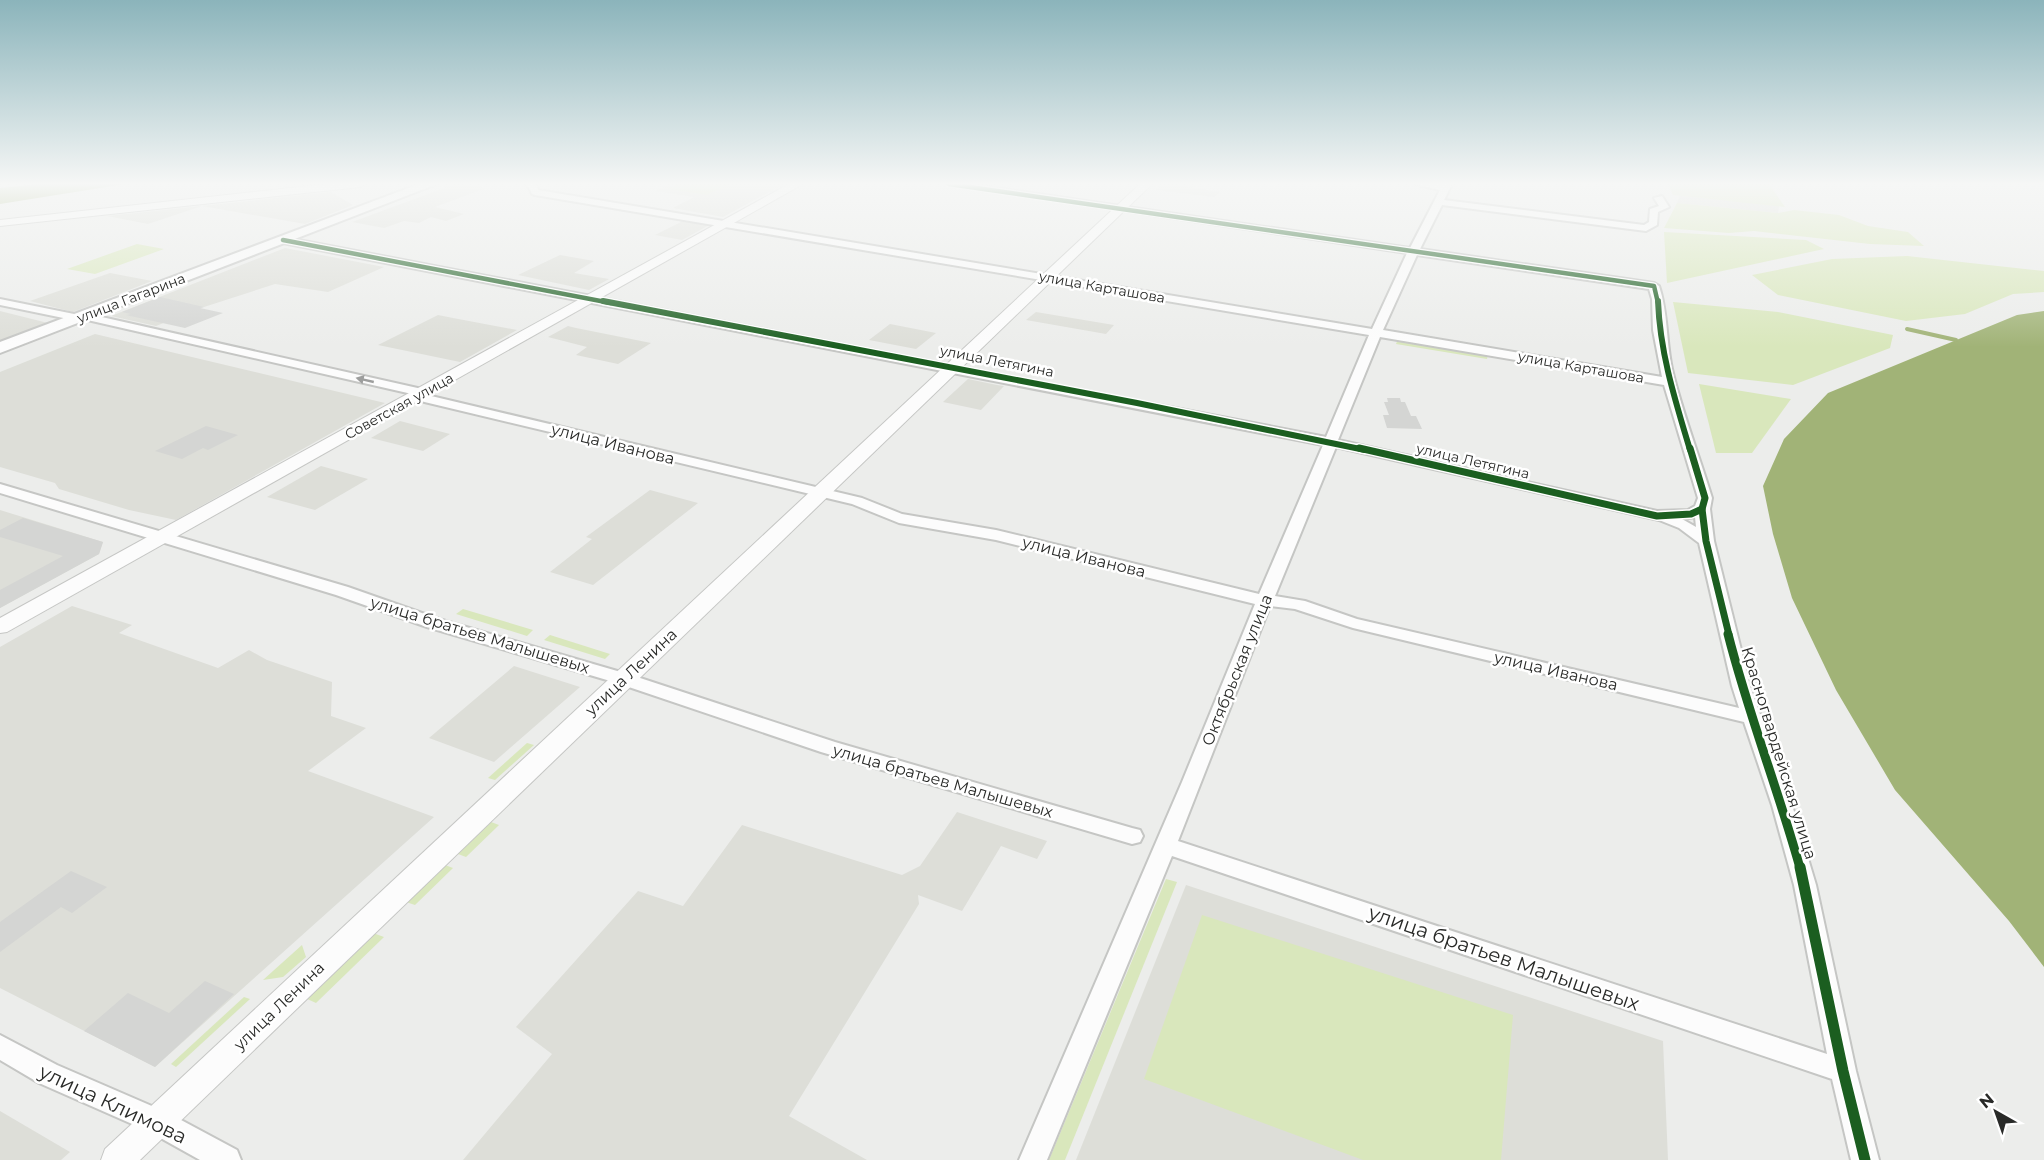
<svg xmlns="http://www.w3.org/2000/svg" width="2044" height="1160" font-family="Montserrat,sans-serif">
  <rect width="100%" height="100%" fill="#ecedeb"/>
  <!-- built -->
  <g fill="#ddded8">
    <polygon points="455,184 486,188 435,207 464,214 446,221 431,217 419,223 404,221 384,228 352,222"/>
    <polygon points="670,184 784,184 723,217 673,208 694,197 655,191"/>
    <polygon points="1162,184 1170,184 1220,192 1214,197 1156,190"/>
    <polygon points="331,192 353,205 305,224 202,206 148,224 107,216 202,206"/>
    <polygon points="1680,196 1778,205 1779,207 1778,213 1677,203"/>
    <polygon points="687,219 713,223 682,240 655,235"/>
    <polygon points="285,248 384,267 328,292 275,284 204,307 156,326 111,316"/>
    <polygon points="560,255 594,261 574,273 609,279 589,290 518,275"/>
    <polygon points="110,273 152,281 73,312 30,301"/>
    <polygon points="0,311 48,323 0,341"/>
    <polygon points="1036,312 1114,325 1106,334 1026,320"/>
    <polygon points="438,315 453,318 517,330 460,362 378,345"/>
    <polygon points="890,324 936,333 916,349 869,340"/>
    <polygon points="568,326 576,328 651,343 618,364 576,355 587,347 548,337"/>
    <polygon points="95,334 385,403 176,520 129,510 59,489 55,483 0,467 0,372"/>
    <polygon points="968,379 997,385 1004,386 981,410 943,402"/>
    <polygon points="400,421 450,434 423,451 371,438"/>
    <polygon points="321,466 368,479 315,510 267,497"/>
    <polygon points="650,490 698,503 593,585 550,572 592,539 586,537"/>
    <polygon points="0,510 103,542 99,554 0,608"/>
    <polygon points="72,606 132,625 119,633 218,668 249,650 267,660 332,682 331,716 366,728 308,771 434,817 155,1067 0,988 0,647"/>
    <polygon points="514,666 580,687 494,762 429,738"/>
    <polygon points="957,812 1047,841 1037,859 1001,846 962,911 918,895 919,904 789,1116 867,1160 463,1160 552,1054 516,1027 638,891 683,906 742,825 902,875 920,866"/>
    <polygon points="1186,885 1663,1041 1668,1160 1076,1160"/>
    <polygon points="0,1111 70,1152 61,1160 0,1160"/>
  </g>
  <!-- green -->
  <g fill="#d9e7bc">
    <polygon points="678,184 729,184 707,195 668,189"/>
    <polygon points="1668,184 1769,184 1785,207 1673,195"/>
    <polygon points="1677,203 1778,213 1794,210 1839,215 1868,226 1908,232 1924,246 1870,244 1754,231 1729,233 1664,228"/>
    <polygon points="1664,232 1806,240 1824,249 1667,283"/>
    <polygon points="137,244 164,249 95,274 67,269"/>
    <polygon points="1907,256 2044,271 2044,292 2013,294 1965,314 1906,321 1778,295 1752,275 1832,259"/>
    <polygon points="1673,302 1778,312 1893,335 1890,348 1793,385 1688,373"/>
    <polygon points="1398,339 1488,354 1487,359 1396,344"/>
    <polygon points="1699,384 1791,399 1752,453 1716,453"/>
    <polygon points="463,609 533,630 527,636 456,614"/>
    <polygon points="550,635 610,654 605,659 544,640"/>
    <polygon points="527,743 534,745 495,780 488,778"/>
    <polygon points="491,822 499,825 466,857 458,854"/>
    <polygon points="445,865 453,868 415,905 406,902"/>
    <polygon points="1166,879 1177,882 1065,1160 1049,1160"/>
    <polygon points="1202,915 1513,1015 1501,1160 1363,1160 1144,1079"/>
    <polygon points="373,933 384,937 316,1003 305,998"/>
    <polygon points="302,945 306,957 283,977 263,980"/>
    <polygon points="244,997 250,999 176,1067 171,1064"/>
  </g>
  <!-- water -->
  <g fill="#a1b377">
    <polygon points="38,184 125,184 0,204 0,188"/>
    <polygon points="2044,311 2044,967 2009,921 1895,790 1836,690 1792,598 1773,534 1763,486 1784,439 1828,393 2017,315"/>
  </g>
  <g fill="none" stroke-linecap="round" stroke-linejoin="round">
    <!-- stream -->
    <polyline stroke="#a1b377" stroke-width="4" points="1907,329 1956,340"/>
  </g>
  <!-- building -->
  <g fill="#d4d5d3">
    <polygon points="160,297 204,307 200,308 223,313 185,328 126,315 131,314 122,312"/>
    <polygon points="1387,398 1400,398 1401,402 1405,402 1411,416 1416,416 1422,429 1387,428 1383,415 1389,415 1384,402 1388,402"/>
    <polygon points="206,426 238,435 208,450 203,448 182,459 155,451"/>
    <polygon points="23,518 103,542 99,554 0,608 0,590 63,556 0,537 0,530"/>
    <polygon points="71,871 107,887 72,913 61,907 0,952 0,922"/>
    <polygon points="205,981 234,994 155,1067 84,1031 128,993 169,1013"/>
  </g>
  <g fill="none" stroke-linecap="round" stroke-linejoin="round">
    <defs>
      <g id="minor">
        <path d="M 527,184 L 536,184 L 538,190 L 1372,329 L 1407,253 L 945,184 L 970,184 L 1410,248 L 1440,190 L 1414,184 L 1452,184 L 1444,200 L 1644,225 L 1649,222 L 1650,209 L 1659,206 L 1654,198 L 1662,196 L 1669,207 L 1658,212 L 1657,225 L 1646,231 L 1442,205 L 1420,249 L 1654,283 L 1659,286 C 1668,312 1666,342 1672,369 C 1682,412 1699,455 1712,498 L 1710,509 L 1714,541 L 1750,686 L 1792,805 L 1816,885 L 1856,1071 L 1879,1160 L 1851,1160 L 1832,1079 L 1172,856 L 1047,1160 L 1019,1160 L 1182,782 L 1255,604 L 996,540 L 899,523 L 852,504 L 412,399 L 412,394 L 83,319 L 78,321 L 0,305 L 0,299 L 79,315 L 84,313 L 422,389 L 427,390 L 427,395 L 862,498 L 902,514 L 996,530 L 1259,594 L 1323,445 L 283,243 L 278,240 L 283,237 L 1326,437 L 1369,335 L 535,195 L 532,194 ZM 1417,255 L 1649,289 L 1652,299 L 1653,330 L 1662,377 L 1383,330 ZM 1380,337 L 1664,385 L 1698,498 L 1695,506 L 1688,510 L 1657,511 L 1338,440 ZM 1336,447 L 1659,520 L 1679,528 L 1699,543 L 1732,686 L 1739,708 L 1357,619 L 1305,601 L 1275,596 ZM 1695,517 L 1696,527 L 1682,519 ZM 1270,606 L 1295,609 L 1353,628 L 1744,722 L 1772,805 L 1794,885 L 1827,1054 L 1178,841 Z"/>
        <polygon points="0,484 348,587 439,619 631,675 835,742 1132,828 1140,830 1143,836 1140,842 1132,844 821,752 617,683 427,627 336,595 0,493"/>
        <polygon points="0,1035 57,1065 168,1113 237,1150 241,1160 200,1160 148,1131 39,1083 0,1060"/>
      </g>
      <g id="tertiary">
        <polygon points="327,184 365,184 360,187 0,226 0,220"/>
        <polygon points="789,184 803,184 7,632 0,633 0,618"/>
        <polygon points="1140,184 1152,184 140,1160 101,1160 105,1149"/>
      </g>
      <polygon id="secondary" points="419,184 437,184 0,353 0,342"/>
    </defs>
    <!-- minor casing -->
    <use href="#minor" stroke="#c5c6c4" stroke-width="4"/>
    <!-- tertiary casing -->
    <use href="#tertiary" stroke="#c5c6c4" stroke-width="2"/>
    <!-- secondary casing -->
    <use href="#secondary" stroke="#c5c6c4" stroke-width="4"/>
    <!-- minor -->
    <use href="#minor" fill="#fcfcfc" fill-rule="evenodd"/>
    <!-- tertiary -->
    <use href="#tertiary" fill="#fcfcfc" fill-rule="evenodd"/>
    <!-- secondary -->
    <use href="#secondary" fill="#fcfcfc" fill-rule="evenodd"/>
    <defs>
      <g id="cycleway-far4">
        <polyline points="949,184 1654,286 1658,303"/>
        <polyline points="283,240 611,303"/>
      </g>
      <g id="cycleway-far3">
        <polyline points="603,301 1137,403 1365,450"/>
        <path d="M 1658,301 C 1660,353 1675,400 1690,450"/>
      </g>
      <g id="cycleway-far2">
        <polyline points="1359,448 1657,516 1691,514 1702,509"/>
        <polyline points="1690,448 1705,498 1702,509 1706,541 1729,635"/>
      </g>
      <path id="cycleway-far1" d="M 1728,634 C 1748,713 1778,789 1800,868"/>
      <polyline id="cycleway" points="1800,867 1843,1071 1865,1160"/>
    </defs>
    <!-- cycleway-far4 casing -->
    <use href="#cycleway-far4" stroke="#fff" stroke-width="7"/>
    <!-- cycleway-far3 casing -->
    <use href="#cycleway-far3" stroke="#fff" stroke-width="9"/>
    <!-- cycleway-far2 casing -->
    <use href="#cycleway-far2" stroke="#fff" stroke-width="10"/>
    <!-- cycleway-far1 casing -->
    <use href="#cycleway-far1" stroke="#fff" stroke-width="13"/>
    <!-- cycleway casing -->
    <use href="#cycleway" stroke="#fff" stroke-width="15"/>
    <!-- cycleway-far4 -->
    <use href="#cycleway-far4" stroke="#1b5e20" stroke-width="4.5"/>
    <!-- cycleway-far3 -->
    <use href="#cycleway-far3" stroke="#1b5e20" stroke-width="6"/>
    <!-- cycleway-far2 -->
    <use href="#cycleway-far2" stroke="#1b5e20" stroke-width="7"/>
    <!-- cycleway-far1 -->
    <use href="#cycleway-far1" stroke="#1b5e20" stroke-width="9"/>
    <!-- cycleway -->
    <use href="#cycleway" stroke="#1b5e20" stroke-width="11"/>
  </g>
  <!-- one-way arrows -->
  <defs><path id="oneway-solid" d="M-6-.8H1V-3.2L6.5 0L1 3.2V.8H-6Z" transform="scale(1.5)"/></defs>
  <use fill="#9d9e9d" href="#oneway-solid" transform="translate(365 380) rotate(-167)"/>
  <!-- sky -->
  <linearGradient id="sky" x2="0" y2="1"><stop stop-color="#8bb4bb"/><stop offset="0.53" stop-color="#f6f7f6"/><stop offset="1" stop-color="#f6f7f6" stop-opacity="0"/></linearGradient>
  <rect width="2044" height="347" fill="url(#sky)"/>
  <g text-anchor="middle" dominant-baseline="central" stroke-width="5" stroke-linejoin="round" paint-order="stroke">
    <!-- far-street labels -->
    <g font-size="14" fill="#292a28" stroke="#fff">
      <text transform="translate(1102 287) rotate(10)">улица Карташова</text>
      <text transform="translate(131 298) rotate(-21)">улица Гагарина</text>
      <text transform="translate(997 361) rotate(11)">улица Летягина</text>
      <text transform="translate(1581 367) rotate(10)">улица Карташова</text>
      <text transform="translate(399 406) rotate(-29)">Советская улица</text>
      <text transform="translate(1473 461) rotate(13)">улица Летягина</text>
    </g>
    <!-- street labels -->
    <g font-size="16" fill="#292a28" stroke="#fff">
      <text transform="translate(613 444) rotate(14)">улица Иванова</text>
      <text transform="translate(1084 557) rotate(14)">улица Иванова</text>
      <text transform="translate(480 635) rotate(17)">улица братьев Малышевых</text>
      <text transform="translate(1237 670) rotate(-68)">Октябрьская улица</text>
      <text transform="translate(1556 671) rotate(13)">улица Иванова</text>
      <text transform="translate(631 672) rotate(-43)">улица Ленина</text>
      <text transform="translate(1779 753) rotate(73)">Красногвардейская улица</text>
      <text transform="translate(943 781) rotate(16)">улица братьев Малышевых</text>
      <text transform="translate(279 1006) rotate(-44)">улица Ленина</text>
    </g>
    <!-- near-street labels -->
    <g font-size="20" fill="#292a28" stroke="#fff">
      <text transform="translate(1504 958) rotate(19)">улица братьев Малышевых</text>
      <text transform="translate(113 1104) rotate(25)">улица Климова</text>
    </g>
  </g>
  <!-- north arrow -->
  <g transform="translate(1996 1112) rotate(320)" stroke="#ffffff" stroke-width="4.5" paint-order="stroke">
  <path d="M0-4.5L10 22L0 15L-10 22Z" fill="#292a28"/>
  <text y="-9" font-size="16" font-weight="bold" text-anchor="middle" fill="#292a28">N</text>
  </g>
</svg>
